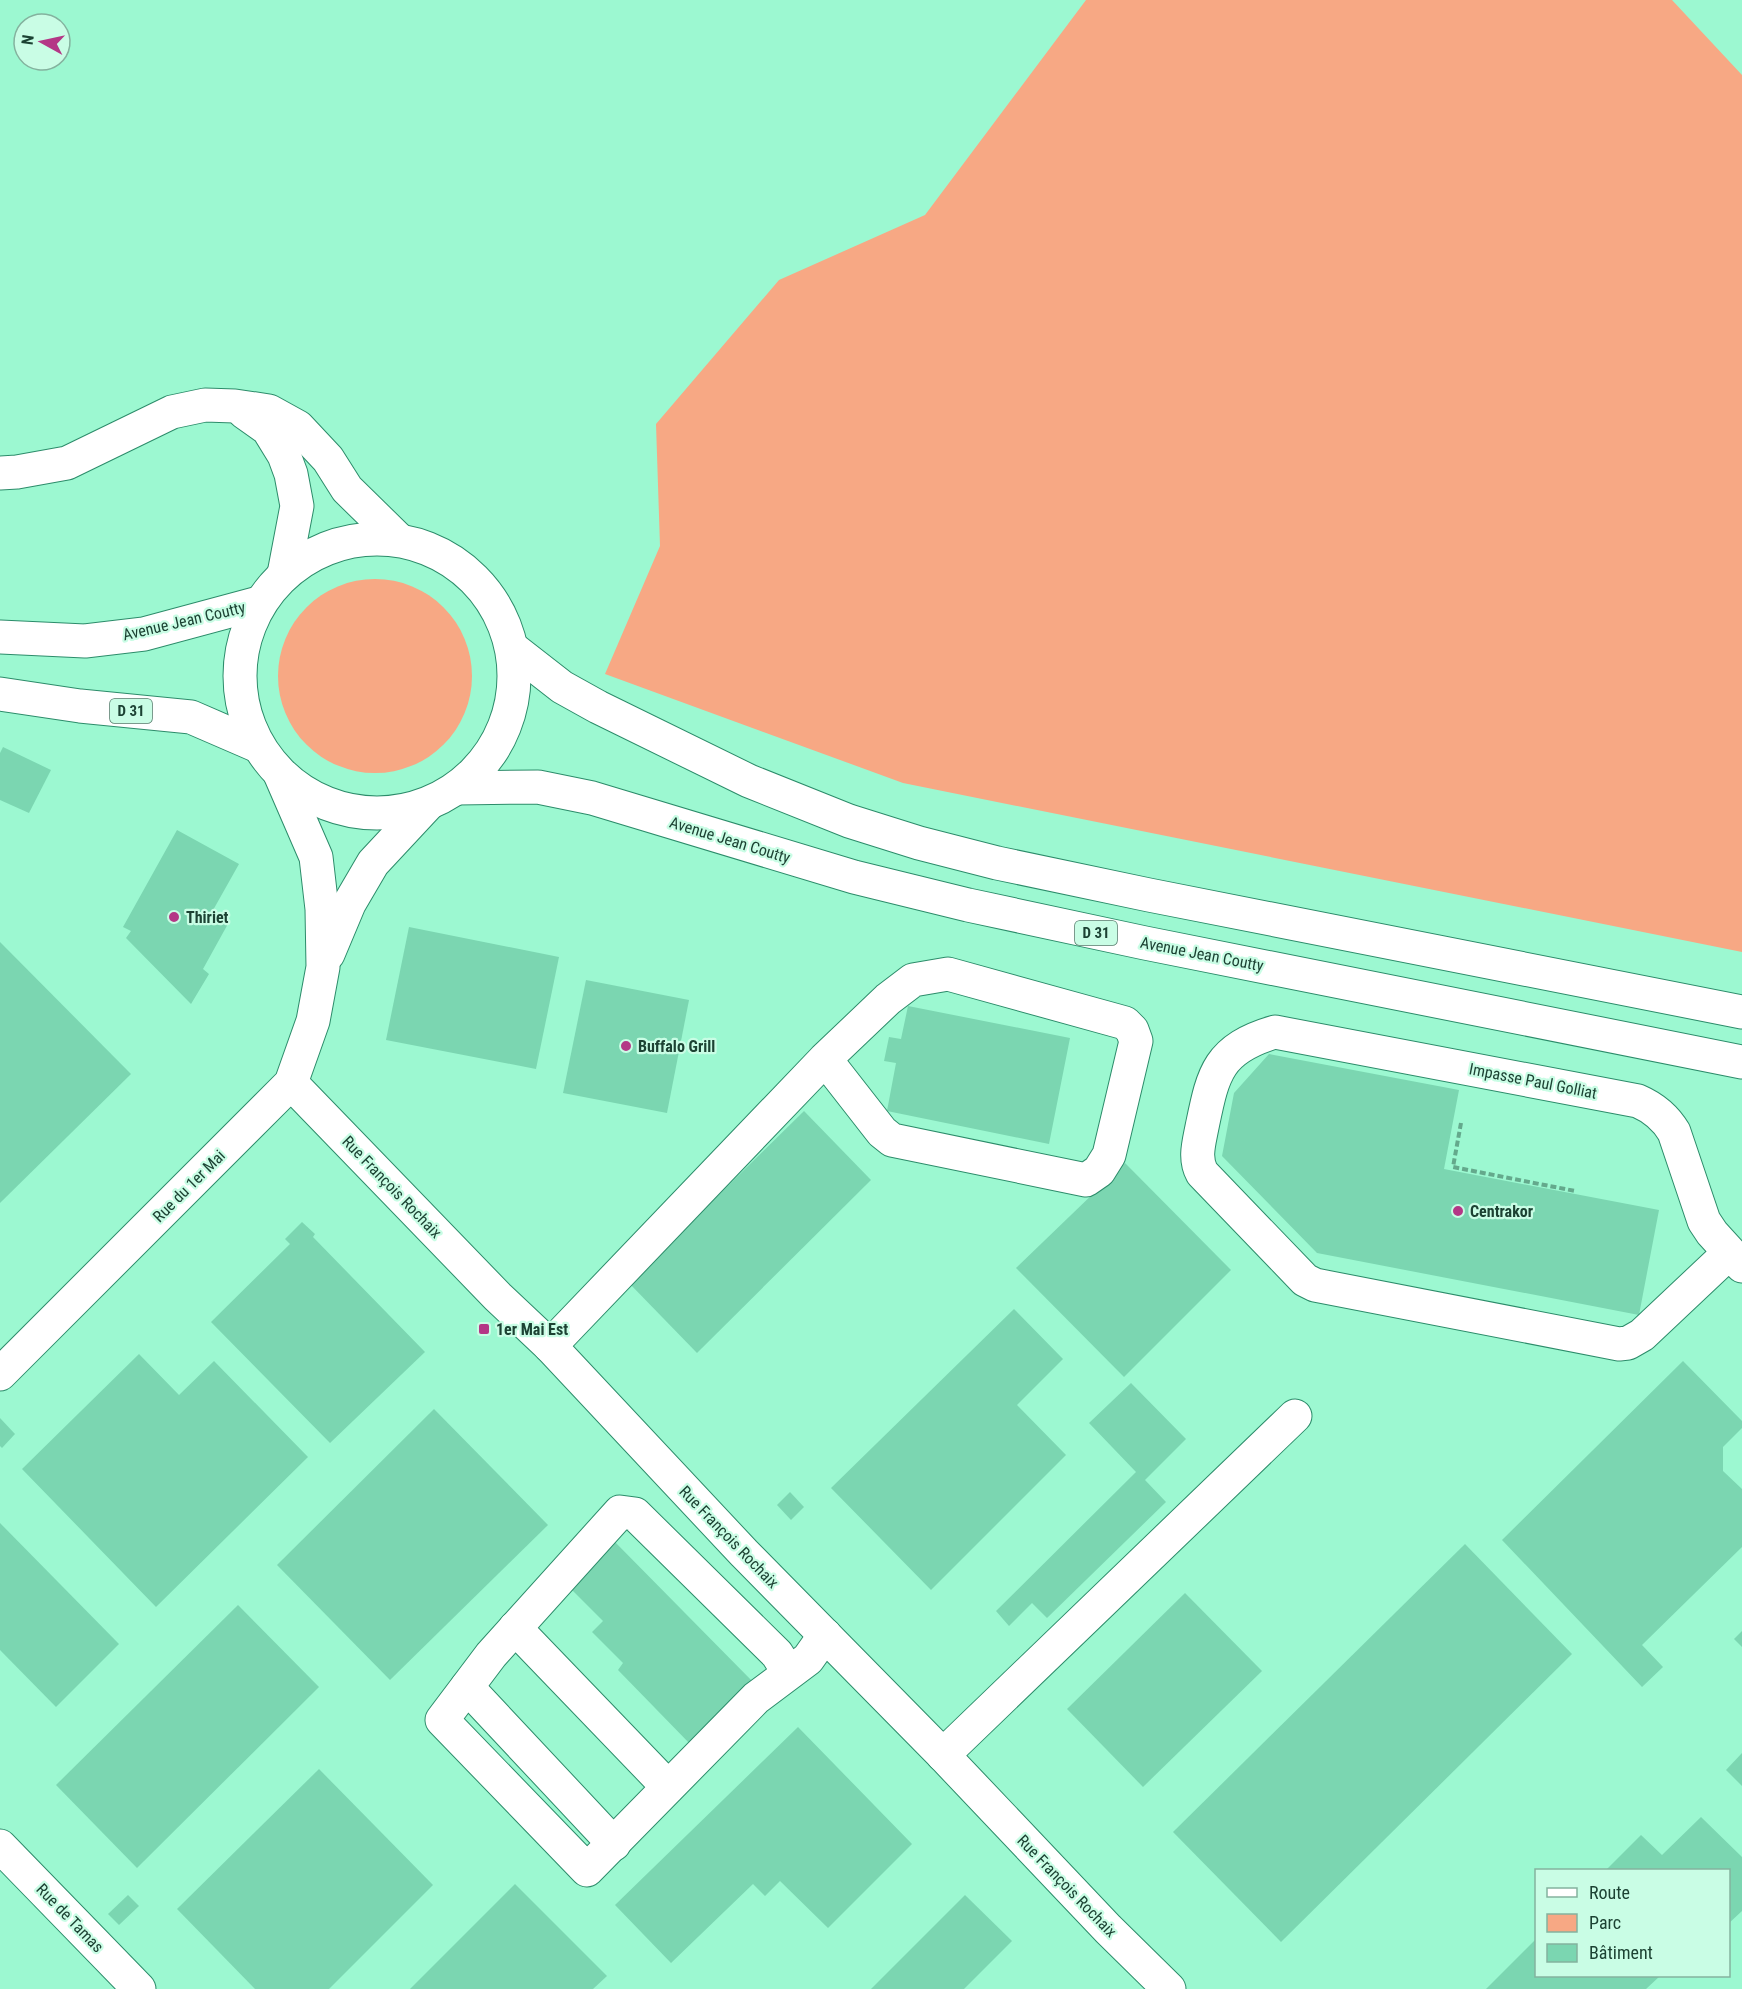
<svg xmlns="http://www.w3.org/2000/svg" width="1742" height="1989" font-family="'Roboto Condensed',sans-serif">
  <rect width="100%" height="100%" fill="#9cf8d1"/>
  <!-- green -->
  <g fill="#f7a884">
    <polygon points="1086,0 1672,0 1742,75 1742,952 903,783 605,674 660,546 656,424 779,280 925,215"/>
    <circle cx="375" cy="676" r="97"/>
  </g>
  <!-- building -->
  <g fill="#7bd6b1">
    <polygon points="3,747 51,770 29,813 0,800 0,753"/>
    <polygon points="177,830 239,864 212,912 229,922 203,969 209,974 191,1004 126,938 131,931 123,927"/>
    <polygon points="409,927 559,957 536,1069 386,1040"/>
    <polygon points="0,942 131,1074 0,1203"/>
    <polygon points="586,980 689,1000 667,1113 563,1093"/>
    <polygon points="908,1006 1070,1038 1049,1144 887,1111 896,1063 884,1061 889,1037 901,1039"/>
    <polygon points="1269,1054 1459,1090 1444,1169 1659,1210 1639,1315 1317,1253 1222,1156 1234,1093"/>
    <polygon points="804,1111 871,1180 697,1353 629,1283"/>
    <polygon points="1125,1163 1231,1270 1124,1377 1016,1268"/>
    <polygon points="302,1222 315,1234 313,1237 425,1352 330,1443 211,1322 290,1244 285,1239"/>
    <polygon points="1014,1309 1063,1359 1017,1405 1066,1455 931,1590 831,1488"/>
    <polygon points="139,1354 179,1395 214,1361 308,1457 156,1607 22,1469"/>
    <polygon points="1683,1361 1742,1421 1742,1428 1723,1447 1723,1471 1742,1489 1742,1547 1642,1645 1663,1667 1642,1687 1502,1540"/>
    <polygon points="1131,1383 1186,1439 1145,1480 1166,1502 1047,1618 1032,1603 1009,1626 996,1611 1136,1472 1089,1423"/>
    <polygon points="434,1409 548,1525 390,1680 277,1565"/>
    <polygon points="0,1418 15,1434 2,1448 0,1446"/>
    <polygon points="790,1492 804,1507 791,1520 777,1505"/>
    <polygon points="0,1523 119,1644 56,1707 0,1650"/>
    <polygon points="613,1540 755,1684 692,1746 618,1670 623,1663 592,1632 603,1621 567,1585"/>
    <polygon points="1465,1544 1572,1654 1281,1942 1173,1832"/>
    <polygon points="1185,1593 1262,1671 1143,1787 1067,1709"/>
    <polygon points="238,1605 319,1687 137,1868 56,1785"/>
    <polygon points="1742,1631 1742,1647 1734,1639"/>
    <polygon points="798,1727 912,1844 828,1928 780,1881 765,1896 753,1884 671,1963 615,1905"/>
    <polygon points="1742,1753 1742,1786 1726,1770"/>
    <polygon points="319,1769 433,1885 329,1989 255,1989 177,1909"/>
    <polygon points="1701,1817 1742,1857 1742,1911 1728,1924 1728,1870 1606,1870 1641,1835 1662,1855"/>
    <polygon points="515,1884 607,1976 593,1989 410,1989"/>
    <polygon points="128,1895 139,1906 119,1925 108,1914"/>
    <polygon points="965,1895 1012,1941 964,1989 871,1989"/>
    <polygon points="1536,1939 1536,1976 1660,1976 1646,1989 1486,1989"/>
  </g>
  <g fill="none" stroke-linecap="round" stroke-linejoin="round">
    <defs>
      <g id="minor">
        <polyline points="244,412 268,429 284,455 291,474 297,506 284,574"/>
        <polyline points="0,473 17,472 67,463 172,412 205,405 235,406 269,411 298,427 328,459 347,489 398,539"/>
        <polyline points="328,954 349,904 373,863 428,804"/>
        <polyline points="291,1083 498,1297 550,1346 744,1553 943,1755 1108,1929 1169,1989"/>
        <path d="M 1729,1253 L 1642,1335 L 1628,1343 L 1619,1344 L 1315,1285 L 1305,1280 L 1202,1173 C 1194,1158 1199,1143 1202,1127 C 1213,1074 1217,1049 1275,1032 L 1638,1101 C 1654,1108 1665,1117 1674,1132 L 1704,1221 L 1712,1233 L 1742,1266"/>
        <polyline points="550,1346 825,1059 888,999 913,980 948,974 1125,1023 1132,1030 1136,1041 1109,1155 1099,1171 1086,1180 892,1140 882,1132 825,1059"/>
        <polyline points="0,1374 291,1083 313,1021 323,967 322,909 316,857 280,774"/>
        <polyline points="515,1628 668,1787"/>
        <polyline points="789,1673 777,1654 635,1514 620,1512 491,1655 442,1720 587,1870 756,1698 808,1659 825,1635"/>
        <polyline points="467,1687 614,1844"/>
        <polyline points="943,1755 1295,1416"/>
        <polyline points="0,1846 139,1989"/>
      </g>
      <g id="major">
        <circle cx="377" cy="676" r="137"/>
        <polyline points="0,637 85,641 144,634 259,603"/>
        <polyline points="512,648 562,687 598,707 749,781 849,821 919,843 997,863 1149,895 1742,1012"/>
        <polyline points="0,694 80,706 191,717 258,746"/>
        <polyline points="457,788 538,787 592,798 854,877 968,905 1145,943 1742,1062"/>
      </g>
    </defs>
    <!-- minor casing -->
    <use href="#minor" stroke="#2c8c6a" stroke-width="35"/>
    <!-- major casing -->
    <use href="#major" stroke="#2c8c6a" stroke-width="35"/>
    <!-- path -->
    <polyline stroke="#64a98c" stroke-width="4" stroke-dasharray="6 3" stroke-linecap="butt" points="1461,1123 1453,1167 1575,1191"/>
    <!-- minor -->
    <use href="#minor" stroke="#fff" stroke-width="33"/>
    <!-- major -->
    <use href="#major" stroke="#fff" stroke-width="33"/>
  </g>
  <!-- markers -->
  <g fill="#b43786" stroke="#c9fde5" stroke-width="2">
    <circle cx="174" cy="917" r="6"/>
    <circle cx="626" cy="1046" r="6"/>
    <circle cx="1458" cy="1211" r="6"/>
    <rect x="478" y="1323" width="12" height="12" rx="3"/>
  </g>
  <g text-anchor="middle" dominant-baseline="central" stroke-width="4.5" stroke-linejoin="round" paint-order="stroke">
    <!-- shield labels -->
    <g fill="#c9fde5" stroke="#507a68" stroke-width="1.5">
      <rect x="110" y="699" width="42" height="24" rx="4.5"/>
      <rect x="1075" y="921" width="42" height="24" rx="4.5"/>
    </g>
    <g font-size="15" font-weight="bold" fill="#1c4233">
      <text x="131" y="711">D 31</text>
      <text x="1096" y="933">D 31</text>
    </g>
    <!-- street labels -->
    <g font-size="16" fill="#1c4233" stroke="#c9fde5">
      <text transform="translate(184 621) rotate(-13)">Avenue Jean Coutty</text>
      <text transform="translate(730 840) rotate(17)">Avenue Jean Coutty</text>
      <text transform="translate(1202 954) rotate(11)">Avenue Jean Coutty</text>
      <text transform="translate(1533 1081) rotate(11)">Impasse Paul Golliat</text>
      <text transform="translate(189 1186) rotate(-45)">Rue du 1er Mai</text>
      <text transform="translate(392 1187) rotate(46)">Rue François Rochaix</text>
      <text transform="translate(729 1537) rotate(46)">Rue François Rochaix</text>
      <text transform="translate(1067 1886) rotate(46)">Rue François Rochaix</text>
      <text transform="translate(70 1918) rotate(46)">Rue de Tamas</text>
    </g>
    <!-- poi labels -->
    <g font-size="16" font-weight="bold" fill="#1c4233" stroke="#c9fde5" text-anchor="start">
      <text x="186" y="917">Thiriet</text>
      <text x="638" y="1046">Buffalo Grill</text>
      <text x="1470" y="1211">Centrakor</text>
      <text x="496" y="1329">1er Mai Est</text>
    </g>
  </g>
  <!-- legend -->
  <rect x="1535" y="1869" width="195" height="108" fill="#c9fde5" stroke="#84b29e" stroke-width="1.5"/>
  <rect x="1547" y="1888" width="30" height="9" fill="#ffffff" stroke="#84b29e" stroke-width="1.5"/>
  <text x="1589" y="1899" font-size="18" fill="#1c4233">Route</text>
  <rect x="1547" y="1914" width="30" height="18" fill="#f7a884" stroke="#84b29e" stroke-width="1.5"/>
  <text x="1589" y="1929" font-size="18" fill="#1c4233">Parc</text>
  <rect x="1547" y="1944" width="30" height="18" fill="#7bd6b1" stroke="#84b29e" stroke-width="1.5"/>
  <text x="1589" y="1959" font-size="18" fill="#1c4233">Bâtiment</text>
  <!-- north arrow -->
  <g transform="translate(42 42) rotate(278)"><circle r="28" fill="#c9fde5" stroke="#84b29e" stroke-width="1.5"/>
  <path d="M0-4.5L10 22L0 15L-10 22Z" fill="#b43786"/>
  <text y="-9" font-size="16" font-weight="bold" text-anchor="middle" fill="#1c4233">N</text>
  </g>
</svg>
